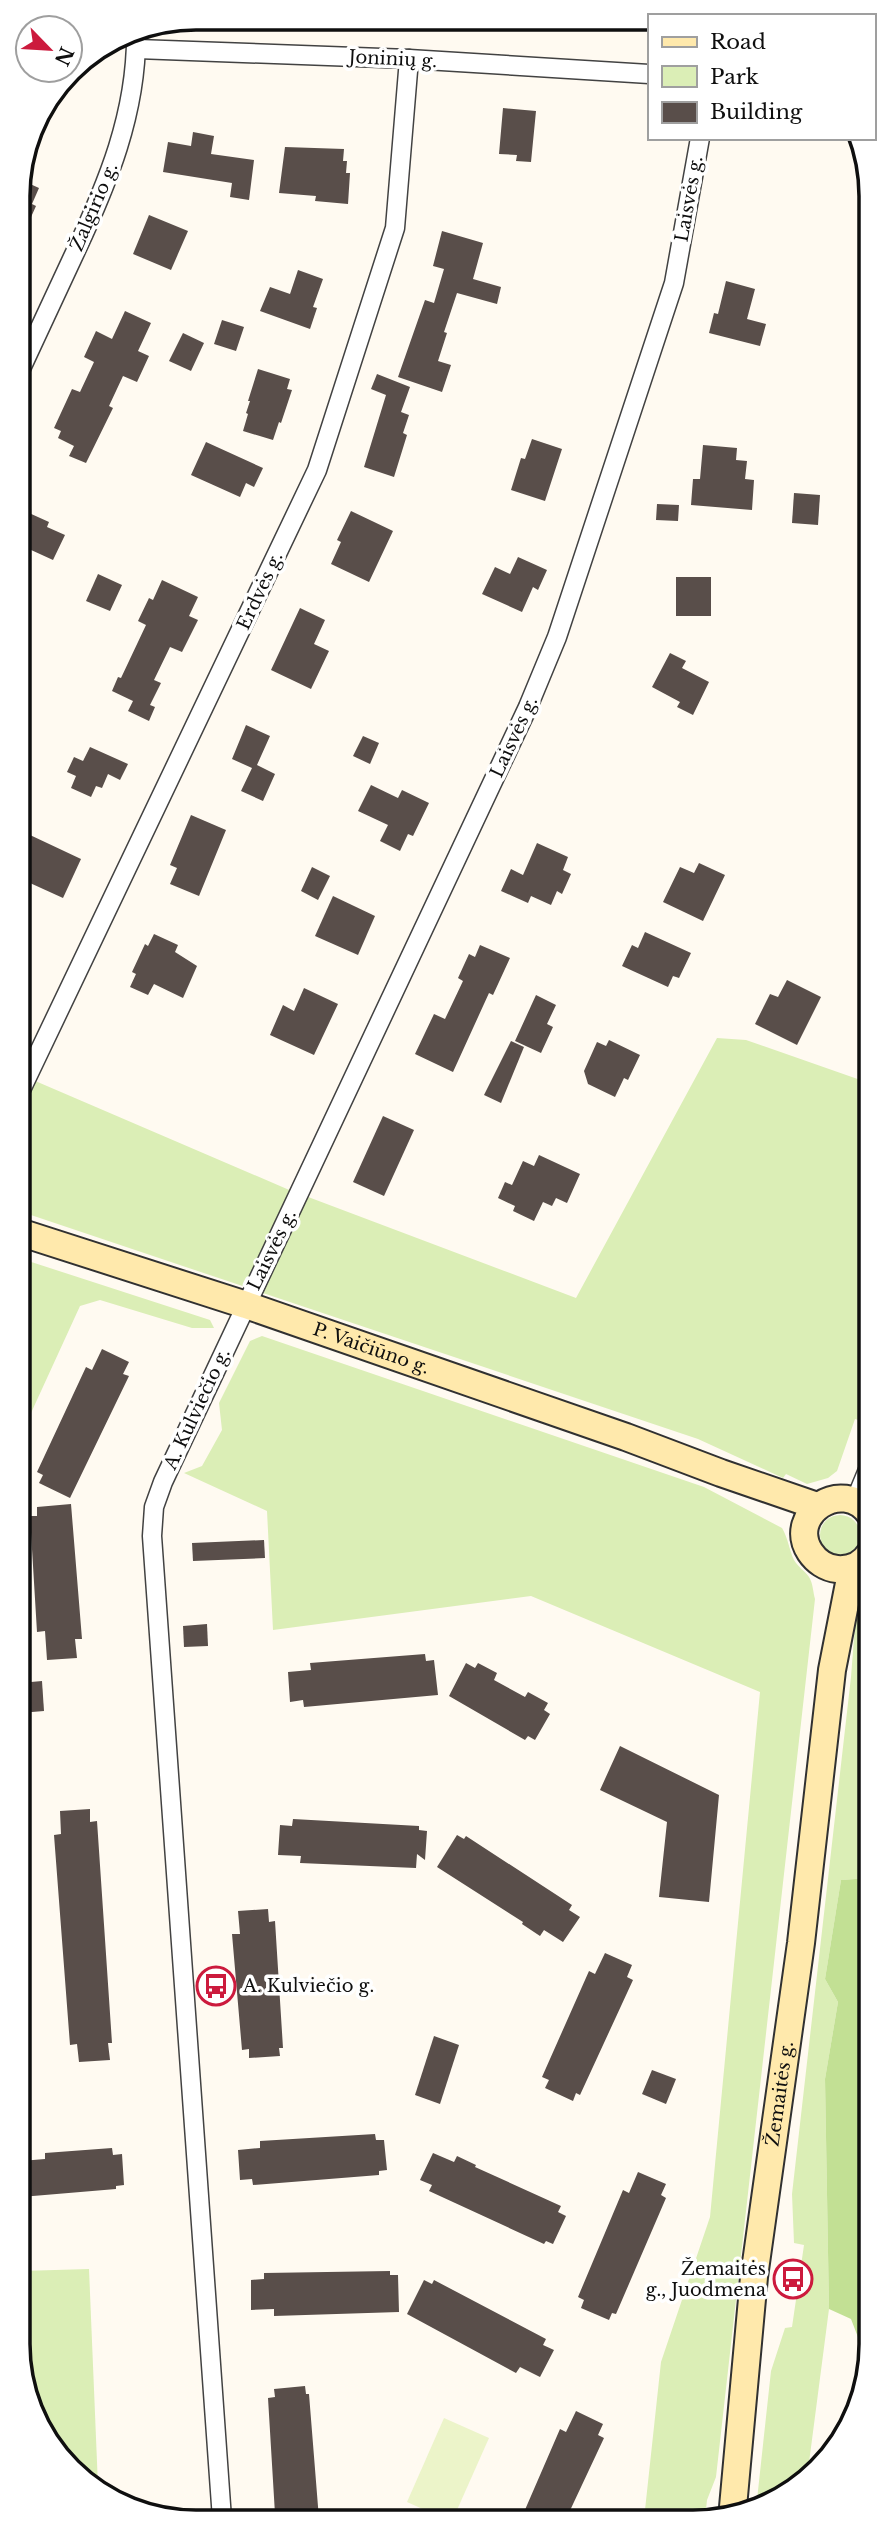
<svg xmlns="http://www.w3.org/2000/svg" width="889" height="2540" font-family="'Libre Baskerville',serif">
  <rect width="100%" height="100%" fill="#fffaf1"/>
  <!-- green -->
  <g fill="#dbeeb6">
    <polygon points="717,1038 746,1040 869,1083 870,1401 861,1421 855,1419 837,1471 828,1478 807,1484 786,1474 783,1478 698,1439 19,1211 19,1074 287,1189 576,1298"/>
    <polygon points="19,1258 210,1320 214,1328 192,1328 100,1300 80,1306 20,1437"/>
    <path d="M 262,1336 L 704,1487 L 782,1528 C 788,1538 789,1549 794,1560 C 798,1567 805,1571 809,1577 C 813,1583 813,1592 815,1599 L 716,2477 L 707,2500 L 705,2519 L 644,2519 L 661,2362 L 710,2217 L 760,1692 L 531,1596 L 273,1630 L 267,1511 L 184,1473 L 202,1466 L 222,1430 L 219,1403 L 250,1341 Z"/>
    <circle cx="840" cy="1535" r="20"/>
    <polygon points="870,1585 870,1878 841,1880 825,1979 838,2002 825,2079 829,2309 807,2478 783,2498 756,2509 771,2371 785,2328 792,2327 804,2245 794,2243 792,2194 851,1677 856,1612 862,1611 865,1591"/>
    <polygon points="89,2269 98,2486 70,2471 21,2379 21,2271"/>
  </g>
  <!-- forest -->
  <polygon fill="#c2e094" points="870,1878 871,2356 870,2359 861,2345 851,2319 829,2309 825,2079 838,2002 825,1979 841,1880"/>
  <!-- pitch -->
  <polygon fill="#ecf4c9" points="444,2418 489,2438 453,2519 445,2519 407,2502"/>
  <!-- building -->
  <g fill="#594e4a">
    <polygon points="503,108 536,111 531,162 516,161 517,155 499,154"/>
    <polygon points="193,132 214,136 211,154 254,160 249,200 230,197 232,183 163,172 168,142 191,146"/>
    <polygon points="285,147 344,149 343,161 347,161 346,173 350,173 348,204 315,201 316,196 279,193"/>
    <polygon points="19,179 39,188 32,204 36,206 18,246"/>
    <polygon points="149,215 188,231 171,270 133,254"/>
    <polygon points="442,231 483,243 473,279 501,287 497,304 457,293 444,332 447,333 438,361 451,365 442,392 398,377 425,300 434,303 444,269 433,266"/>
    <polygon points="298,270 323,279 313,307 317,308 310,329 260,311 270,287 290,294"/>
    <polygon points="726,281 755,289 747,319 766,324 760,346 709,333 714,313 718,314"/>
    <polygon points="125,311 151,323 138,351 149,356 137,382 123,376 109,406 113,408 86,463 69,456 74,446 58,438 61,431 54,428 72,389 80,392 94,362 84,357 96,331 112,339"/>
    <polygon points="222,320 244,327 236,351 214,344"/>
    <polygon points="183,333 204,343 191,371 169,361"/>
    <polygon points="258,369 290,379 287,389 292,390 281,423 279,422 273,440 243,431 248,414 246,413 250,401 248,401"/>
    <polygon points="377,374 410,387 401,412 409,415 403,433 407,435 394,477 364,467 386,395 371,389"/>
    <polygon points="532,439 562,449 545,501 511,490 521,458 525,459"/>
    <polygon points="206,442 263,468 254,487 246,483 240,497 191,475"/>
    <polygon points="703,445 737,448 736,460 747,461 745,479 754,480 752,510 691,505 693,479 700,479"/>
    <polygon points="794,493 820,495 818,525 792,523"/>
    <polygon points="657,504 679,505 678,521 656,520"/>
    <polygon points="18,508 49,522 47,527 65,535 53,560 18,544"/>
    <polygon points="351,511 393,531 369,582 331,564 341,542 337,540"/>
    <polygon points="518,557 547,570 538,590 533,587 522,612 482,594 495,567 510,574"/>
    <polygon points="98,574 122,585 110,611 86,601"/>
    <rect x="676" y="577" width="35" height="39"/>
    <polygon points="162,580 198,597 189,616 198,620 182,652 170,647 154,680 161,683 150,705 155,707 149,721 128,711 133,701 112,691 118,677 121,678 146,625 138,621 149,598 153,600"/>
    <polygon points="300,608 325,620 314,644 329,651 311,689 271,670"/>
    <polygon points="670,653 686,661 682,668 709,682 693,715 677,707 680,702 652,687"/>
    <polygon points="246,725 270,736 257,765 275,774 263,801 241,791 252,768 232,759"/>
    <polygon points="363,736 379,743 370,764 353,756"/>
    <polygon points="90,747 128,764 120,780 108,774 102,788 96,786 91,797 71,788 76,776 67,772 74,757 83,761"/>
    <polygon points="371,785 398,798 402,790 429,803 413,836 408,834 400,851 380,841 388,825 358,811"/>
    <polygon points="191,815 226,830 199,896 170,884 177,868 170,865"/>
    <polygon points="30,835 81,859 63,898 19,878 19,859"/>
    <polygon points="537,843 568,857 563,870 571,874 562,894 557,891 551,905 531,896 528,903 501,891 511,869 523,875"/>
    <polygon points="699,863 725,875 703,921 663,902 680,867 694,873"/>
    <polygon points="312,867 330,876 318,900 301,891"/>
    <polygon points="333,896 375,916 358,955 315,936"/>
    <polygon points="645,932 691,953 679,978 673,976 668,987 622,966 632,945 638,948"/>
    <polygon points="154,934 178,945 175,952 197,966 183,998 154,984 148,995 130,987 136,974 132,972 145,944 148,946"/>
    <polygon points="480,945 510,958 493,995 489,993 453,1072 415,1054 434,1014 445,1019 463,981 458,978 469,954 475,957"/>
    <polygon points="787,980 821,997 797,1045 755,1024 770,994 778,997"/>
    <polygon points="304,988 338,1004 314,1055 270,1035 283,1005 294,1011"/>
    <polygon points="536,995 556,1005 547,1024 553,1027 541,1053 515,1041"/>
    <polygon points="609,1040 640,1055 628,1080 624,1078 615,1097 588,1084 584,1071 597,1042 606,1046"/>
    <polygon points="511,1041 524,1047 501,1103 484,1095"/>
    <polygon points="383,1116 414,1130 384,1196 353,1182"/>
    <polygon points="539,1155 580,1174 567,1203 556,1198 552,1206 543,1202 534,1221 513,1211 515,1206 498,1198 505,1182 512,1185 523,1161 534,1166"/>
    <polygon points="102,1349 129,1362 123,1374 129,1376 70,1498 39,1483 43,1475 37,1472 86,1367 92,1370"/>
    <polygon points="71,1504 82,1639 75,1639 77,1658 47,1660 45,1631 37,1632 30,1516 37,1516 37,1507"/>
    <polygon points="264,1540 265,1558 193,1561 192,1543"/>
    <polygon points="207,1624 208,1646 184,1647 183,1626"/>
    <polygon points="425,1654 426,1661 434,1660 438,1695 304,1707 303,1700 290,1702 288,1672 311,1670 310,1663"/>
    <polygon points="466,1663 475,1668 478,1663 497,1673 494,1680 525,1697 528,1692 548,1703 544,1710 550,1714 535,1740 528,1736 525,1740 449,1696"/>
    <polygon points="42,1681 44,1711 20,1713 20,1683"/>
    <polygon points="620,1746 719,1795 709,1902 659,1897 667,1822 600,1790"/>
    <polygon points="90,1809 90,1822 97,1821 112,2043 108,2043 110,2060 79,2062 77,2044 70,2045 54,1835 61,1834 60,1811"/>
    <polygon points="293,1819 419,1826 419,1830 427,1831 425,1860 417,1854 416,1868 300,1863 301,1856 278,1855 280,1825 292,1826"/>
    <polygon points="457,1835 464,1839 466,1836 572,1905 569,1910 580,1917 563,1942 544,1930 540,1936 522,1924 523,1922 437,1867"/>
    <polygon points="268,1909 269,1922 275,1921 283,2048 279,2048 280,2056 249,2058 249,2049 242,2050 232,1934 240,1934 238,1911"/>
    <polygon points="605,1953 632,1965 627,1977 633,1980 580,2095 576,2093 573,2101 545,2088 549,2080 542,2077 589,1971 595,1974"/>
    <polygon points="434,2036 459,2045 440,2104 415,2095"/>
    <polygon points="652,2070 676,2079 666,2104 642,2094"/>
    <polygon points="375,2134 376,2140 384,2140 387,2170 379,2171 379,2175 253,2185 252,2179 240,2180 238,2150 260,2148 260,2141"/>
    <polygon points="112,2148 113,2155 122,2154 124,2185 116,2186 116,2189 21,2197 21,2161 45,2159 45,2153"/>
    <polygon points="433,2153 454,2162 457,2156 476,2165 475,2167 561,2206 558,2212 566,2216 553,2244 546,2241 544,2244 429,2191 432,2185 420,2180"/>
    <polygon points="638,2172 666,2184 661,2195 666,2198 616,2314 612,2313 609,2320 581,2308 584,2300 578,2297 623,2190 629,2193"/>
    <polygon points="390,2271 390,2275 398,2275 399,2312 274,2316 274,2309 251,2310 251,2280 264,2279 264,2273"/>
    <polygon points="424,2280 432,2284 434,2280 546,2339 543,2345 554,2350 540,2377 520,2367 516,2373 407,2314"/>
    <polygon points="305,2386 306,2394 309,2394 319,2519 283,2519 282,2513 275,2514 268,2398 275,2397 274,2389"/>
    <polygon points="576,2411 603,2424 598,2435 604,2438 566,2519 521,2519 560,2429 566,2432"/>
  </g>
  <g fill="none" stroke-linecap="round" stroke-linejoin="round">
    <defs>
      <g id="minor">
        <polyline points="137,49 409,59 649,74"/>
        <path d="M 18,375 C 36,336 54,297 72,259 C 107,185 138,112 136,29"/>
        <polyline points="19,1094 317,470 395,228 409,59"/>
        <polyline points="855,1501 870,1465"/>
        <polyline points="222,2519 152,1536 154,1507 163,1482 528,707 557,637 674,283 700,138"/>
      </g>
      <g id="secondary">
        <path id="s1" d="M 19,1232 L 246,1305 L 626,1437 L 721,1473 L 817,1506"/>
        <path d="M 870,1514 C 842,1476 786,1515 810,1552 C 816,1561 826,1568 837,1569 C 851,1570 863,1564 870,1553"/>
        <path id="s2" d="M 732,2518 L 754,2277 L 801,1943 L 832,1670 L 852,1568"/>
      </g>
    </defs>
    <!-- minor casing -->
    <use href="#minor" stroke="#424242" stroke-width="21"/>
    <!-- secondary casing -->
    <use href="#secondary" stroke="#313131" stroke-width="30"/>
    <!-- minor -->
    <use href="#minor" stroke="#fff" stroke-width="18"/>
    <!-- secondary -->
    <use href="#secondary" stroke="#ffe9ac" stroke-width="26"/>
  </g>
  <!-- icons -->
  <defs>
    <symbol id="bus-ring" viewBox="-11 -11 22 22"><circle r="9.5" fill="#fff" stroke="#cc1a3d" stroke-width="1.5"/><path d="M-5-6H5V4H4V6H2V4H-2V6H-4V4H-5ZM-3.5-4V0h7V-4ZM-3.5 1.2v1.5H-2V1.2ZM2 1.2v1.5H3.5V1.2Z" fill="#cc1a3d"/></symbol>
  </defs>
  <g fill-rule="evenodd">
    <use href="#bus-ring" x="194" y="1964" width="44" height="44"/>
    <use href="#bus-ring" x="771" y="2257" width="44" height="44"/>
  </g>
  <g text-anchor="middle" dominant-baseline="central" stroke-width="7" stroke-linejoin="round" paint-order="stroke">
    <!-- street labels -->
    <g font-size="18" fill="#0f0f0f" stroke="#fff">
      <text transform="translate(393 59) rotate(3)">Joninių g.</text>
      <text transform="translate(689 199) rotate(-80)">Laisvės g.</text>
      <text transform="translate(94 207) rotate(-67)">Žalgirio g.</text>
      <text transform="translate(260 591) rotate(-65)">Erdvės g.</text>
      <text transform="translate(514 737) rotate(-65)">Laisvės g.</text>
      <text transform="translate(272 1250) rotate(-64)">Laisvės g.</text>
      <text stroke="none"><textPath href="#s1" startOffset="371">P. Vaičiūno g.</textPath></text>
      <text transform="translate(197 1409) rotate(-65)">A. Kulviečio g.</text>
      <text stroke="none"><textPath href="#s2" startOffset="427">Žemaitės g.</textPath></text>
    </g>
    <!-- poi labels -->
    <g font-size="18" fill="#0f0f0f" stroke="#fff" text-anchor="start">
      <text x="243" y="1986">A. Kulviečio g.</text>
      <text x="766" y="2269" text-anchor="end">Žemaitės<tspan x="766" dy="21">g., Juodmena</tspan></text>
    </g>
  </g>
  <!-- crop -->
  <path d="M0 0H889V2540H0ZM196 30H693A166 166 0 0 1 859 196V2344A166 166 0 0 1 693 2510H196A166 166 0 0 1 30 2344V196A166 166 0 0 1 196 30Z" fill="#fff" fill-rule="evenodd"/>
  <path fill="none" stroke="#0f0f0f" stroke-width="3.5" d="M196 30H693A166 166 0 0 1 859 196V2344A166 166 0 0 1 693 2510H196A166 166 0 0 1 30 2344V196A166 166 0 0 1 196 30Z"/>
  <!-- legend -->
  <rect x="648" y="14" width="228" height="126" fill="#ffffff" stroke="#9f9f9f" stroke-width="2"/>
  <rect x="662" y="37" width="35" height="10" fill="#ffe9ac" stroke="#9f9f9f" stroke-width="2"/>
  <text x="710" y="49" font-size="21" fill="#0f0f0f">Road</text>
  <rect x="662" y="66" width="35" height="21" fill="#dbeeb6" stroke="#9f9f9f" stroke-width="2"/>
  <text x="710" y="84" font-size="21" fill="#0f0f0f">Park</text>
  <rect x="662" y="102" width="35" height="21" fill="#594e4a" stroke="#9f9f9f" stroke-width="2"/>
  <text x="710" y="119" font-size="21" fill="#0f0f0f">Building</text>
  <!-- north arrow -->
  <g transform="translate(49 49) rotate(115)"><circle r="33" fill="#ffffff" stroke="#9f9f9f" stroke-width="2"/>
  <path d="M0-5L12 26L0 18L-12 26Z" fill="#cc1a3d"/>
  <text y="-10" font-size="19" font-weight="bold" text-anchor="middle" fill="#0f0f0f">N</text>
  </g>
</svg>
